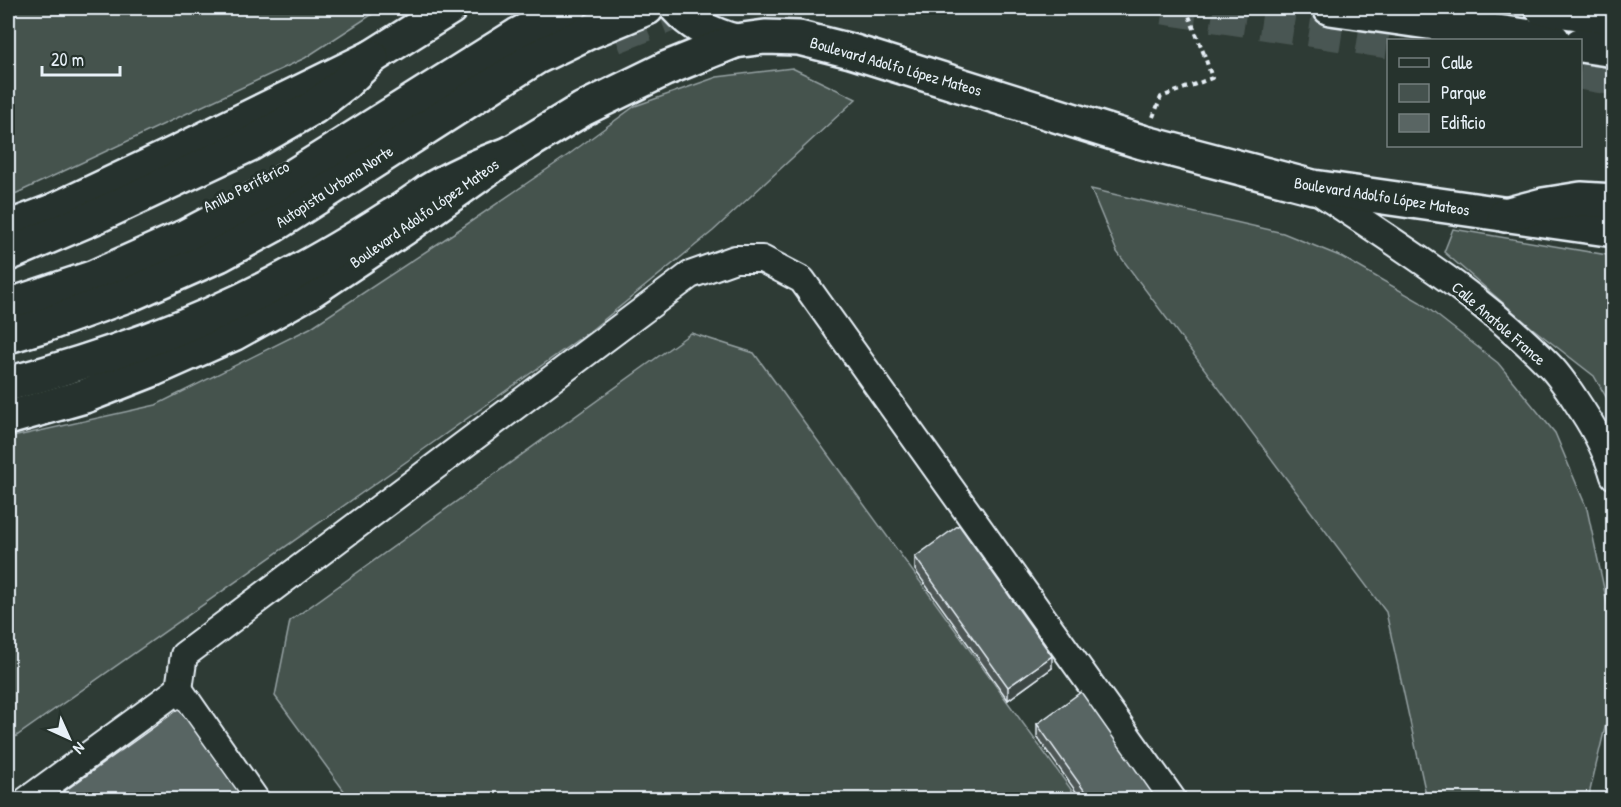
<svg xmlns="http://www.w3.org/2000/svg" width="1621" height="807" font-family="'Patrick Hand',sans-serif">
  <rect width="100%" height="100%" fill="#2e3b35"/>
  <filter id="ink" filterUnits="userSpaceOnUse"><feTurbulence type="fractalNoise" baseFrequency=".0167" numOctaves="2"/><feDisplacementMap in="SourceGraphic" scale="12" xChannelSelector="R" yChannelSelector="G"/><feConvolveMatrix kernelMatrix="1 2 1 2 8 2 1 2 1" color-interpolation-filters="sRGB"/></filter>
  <g filter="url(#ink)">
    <!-- green -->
    <g fill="#45524e" stroke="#96a2a3" stroke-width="1.5">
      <polygon points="8,8 382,8 305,58 17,193 8,195"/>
      <polygon points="792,68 856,99 713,231 590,331 420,452 8,742 8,438 156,405 310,328 460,229 568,155 635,106 717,77"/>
      <polygon points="1091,189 1283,233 1342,257 1420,302 1498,363 1555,433 1587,509 1608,607 1608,715 1588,799 1427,799 1386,612 1117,252"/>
      <polygon points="1453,229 1613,256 1613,409 1594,376 1531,327 1444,252"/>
      <polygon points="691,333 754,353 1078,799 350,799 275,696 290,621"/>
    </g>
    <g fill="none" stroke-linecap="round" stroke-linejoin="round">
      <!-- highway-tunnel -->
      <g stroke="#4a5652" stroke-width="33" stroke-dasharray="33 16" stroke-linecap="butt">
        <polyline points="1164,8 1388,42"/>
        <polyline points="615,37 671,15 697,8"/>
        <polyline points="1580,73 1614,79"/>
      </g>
      <defs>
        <g id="minor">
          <path d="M 1315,189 C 1396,244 1481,295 1549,365 C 1562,378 1572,395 1582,410 C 1595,430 1607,452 1614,476"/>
          <polyline points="179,689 184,655 690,275 735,259 762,259 802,280 1173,800"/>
          <polyline points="27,800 179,689 256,800"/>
        </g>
        <g id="major">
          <path d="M 677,8 C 693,26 712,35 735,41"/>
          <polyline points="8,228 53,211 176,153 372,57 450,8"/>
          <polyline points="8,418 85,396 154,369 233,334 307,293 403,229 509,154 583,109 665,69 735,41 765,37 799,38 851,51 1142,142 1313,187 1614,230"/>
        </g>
        <g id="highway">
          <polyline points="1330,8 1553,40"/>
          <polyline points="1542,8 1614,18"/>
          <polyline points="1580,45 1614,50"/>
          <polyline points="1505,215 1543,205 1581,199 1614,201"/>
          <polyline points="8,254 97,216 250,144 314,107 345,83 372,57"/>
          <polyline points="8,306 92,278 186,236 260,197 518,35 570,8"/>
          <polyline points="8,336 45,325 133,293 219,255 274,225 535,58 589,32 647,8"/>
          <path d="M 8,384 C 105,358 202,324 291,275 C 326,257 360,236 393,215 C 405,208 416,200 427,192 C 453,176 481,164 509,154"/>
        </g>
      </defs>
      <!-- minor casing -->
      <use href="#minor" stroke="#e8f1f8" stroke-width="30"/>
      <!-- major casing -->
      <use href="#major" stroke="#e8f1f8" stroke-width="38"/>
      <!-- highway casing -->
      <use href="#highway" stroke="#e8f1f8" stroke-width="38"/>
      <!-- path -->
      <polyline stroke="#e8f1f8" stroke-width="4" stroke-dasharray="4.5 4.5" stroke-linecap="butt" points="1153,117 1161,97 1212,78 1204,54"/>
      <!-- minor -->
      <use href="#minor" stroke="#26332d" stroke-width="26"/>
      <!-- major -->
      <use href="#major" stroke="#26332d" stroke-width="33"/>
      <!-- highway -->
      <use href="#highway" stroke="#26332d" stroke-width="33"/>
      <!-- path-bridge -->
      <polyline stroke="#e8f1f8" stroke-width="4" stroke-dasharray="4.5 4.5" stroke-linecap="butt" points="1186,8 1204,54"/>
    </g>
    <!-- wall -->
    <g fill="#4d5755" stroke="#e8f1f8" stroke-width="1.5">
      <polygon points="915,557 1052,668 1008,700 915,570"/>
      <polygon points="1037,724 1157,800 1082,800 1037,737"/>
    </g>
    <!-- shaded-wall -->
    <polygon fill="#3e4745" stroke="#e8f1f8" stroke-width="1.5" points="1052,656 1052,668 1008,700 1008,687"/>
    <!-- building -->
    <g fill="#596563" stroke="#e8f1f8" stroke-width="1.5">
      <polygon points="959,525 1052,656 1008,687 915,557"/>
      <polygon points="1081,692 1157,800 1091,800 1037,724"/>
      <polygon points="179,709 244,800 52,800"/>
    </g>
  </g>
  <g text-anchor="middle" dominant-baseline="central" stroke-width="6" stroke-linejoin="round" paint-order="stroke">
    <!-- street labels -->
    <g font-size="16" fill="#e8f1f8" stroke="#26332d">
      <text transform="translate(896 66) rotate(16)">Boulevard Adolfo López Mateos</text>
      <text transform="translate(246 186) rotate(-27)">Anillo Periférico</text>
      <text transform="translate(334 186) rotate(-33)">Autopista Urbana Norte</text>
      <text transform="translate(1382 196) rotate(9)">Boulevard Adolfo López Mateos</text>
      <text transform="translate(424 213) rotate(-35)">Boulevard Adolfo López Mateos</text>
      <text transform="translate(1499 323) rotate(41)">Calle Anatole France</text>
    </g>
  </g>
  <!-- margin -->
  <rect width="1621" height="807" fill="none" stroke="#26332d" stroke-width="30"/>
  <rect x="15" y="15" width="1591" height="777" fill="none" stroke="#e8f1f8" stroke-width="2" filter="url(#ink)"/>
  <!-- legend -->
  <rect x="1387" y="39" width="195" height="108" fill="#26332d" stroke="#747f7e" stroke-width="1.5"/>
  <rect x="1399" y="58" width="30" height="9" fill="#26332d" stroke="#747f7e" stroke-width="1.5"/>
  <text x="1441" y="69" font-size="18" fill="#e8f1f8">Calle</text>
  <rect x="1399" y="84" width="30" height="18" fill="#45524e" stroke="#747f7e" stroke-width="1.5"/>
  <text x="1441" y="99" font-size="18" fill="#e8f1f8">Parque</text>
  <rect x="1399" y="114" width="30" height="18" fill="#596563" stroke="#747f7e" stroke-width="1.5"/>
  <text x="1441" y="129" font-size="18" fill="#e8f1f8">Edificio</text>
  <!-- north arrow -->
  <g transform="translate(69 738) rotate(135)" stroke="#26332d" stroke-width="4.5" paint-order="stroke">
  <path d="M0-4.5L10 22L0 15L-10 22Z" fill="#e8f1f8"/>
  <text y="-9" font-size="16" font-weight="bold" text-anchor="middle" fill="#e8f1f8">N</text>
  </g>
  <!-- scale -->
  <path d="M42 66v9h78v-9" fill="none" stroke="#e8f1f8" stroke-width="3"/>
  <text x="51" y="66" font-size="18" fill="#e8f1f8" stroke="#26332d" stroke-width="4.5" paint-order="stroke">20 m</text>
</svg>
